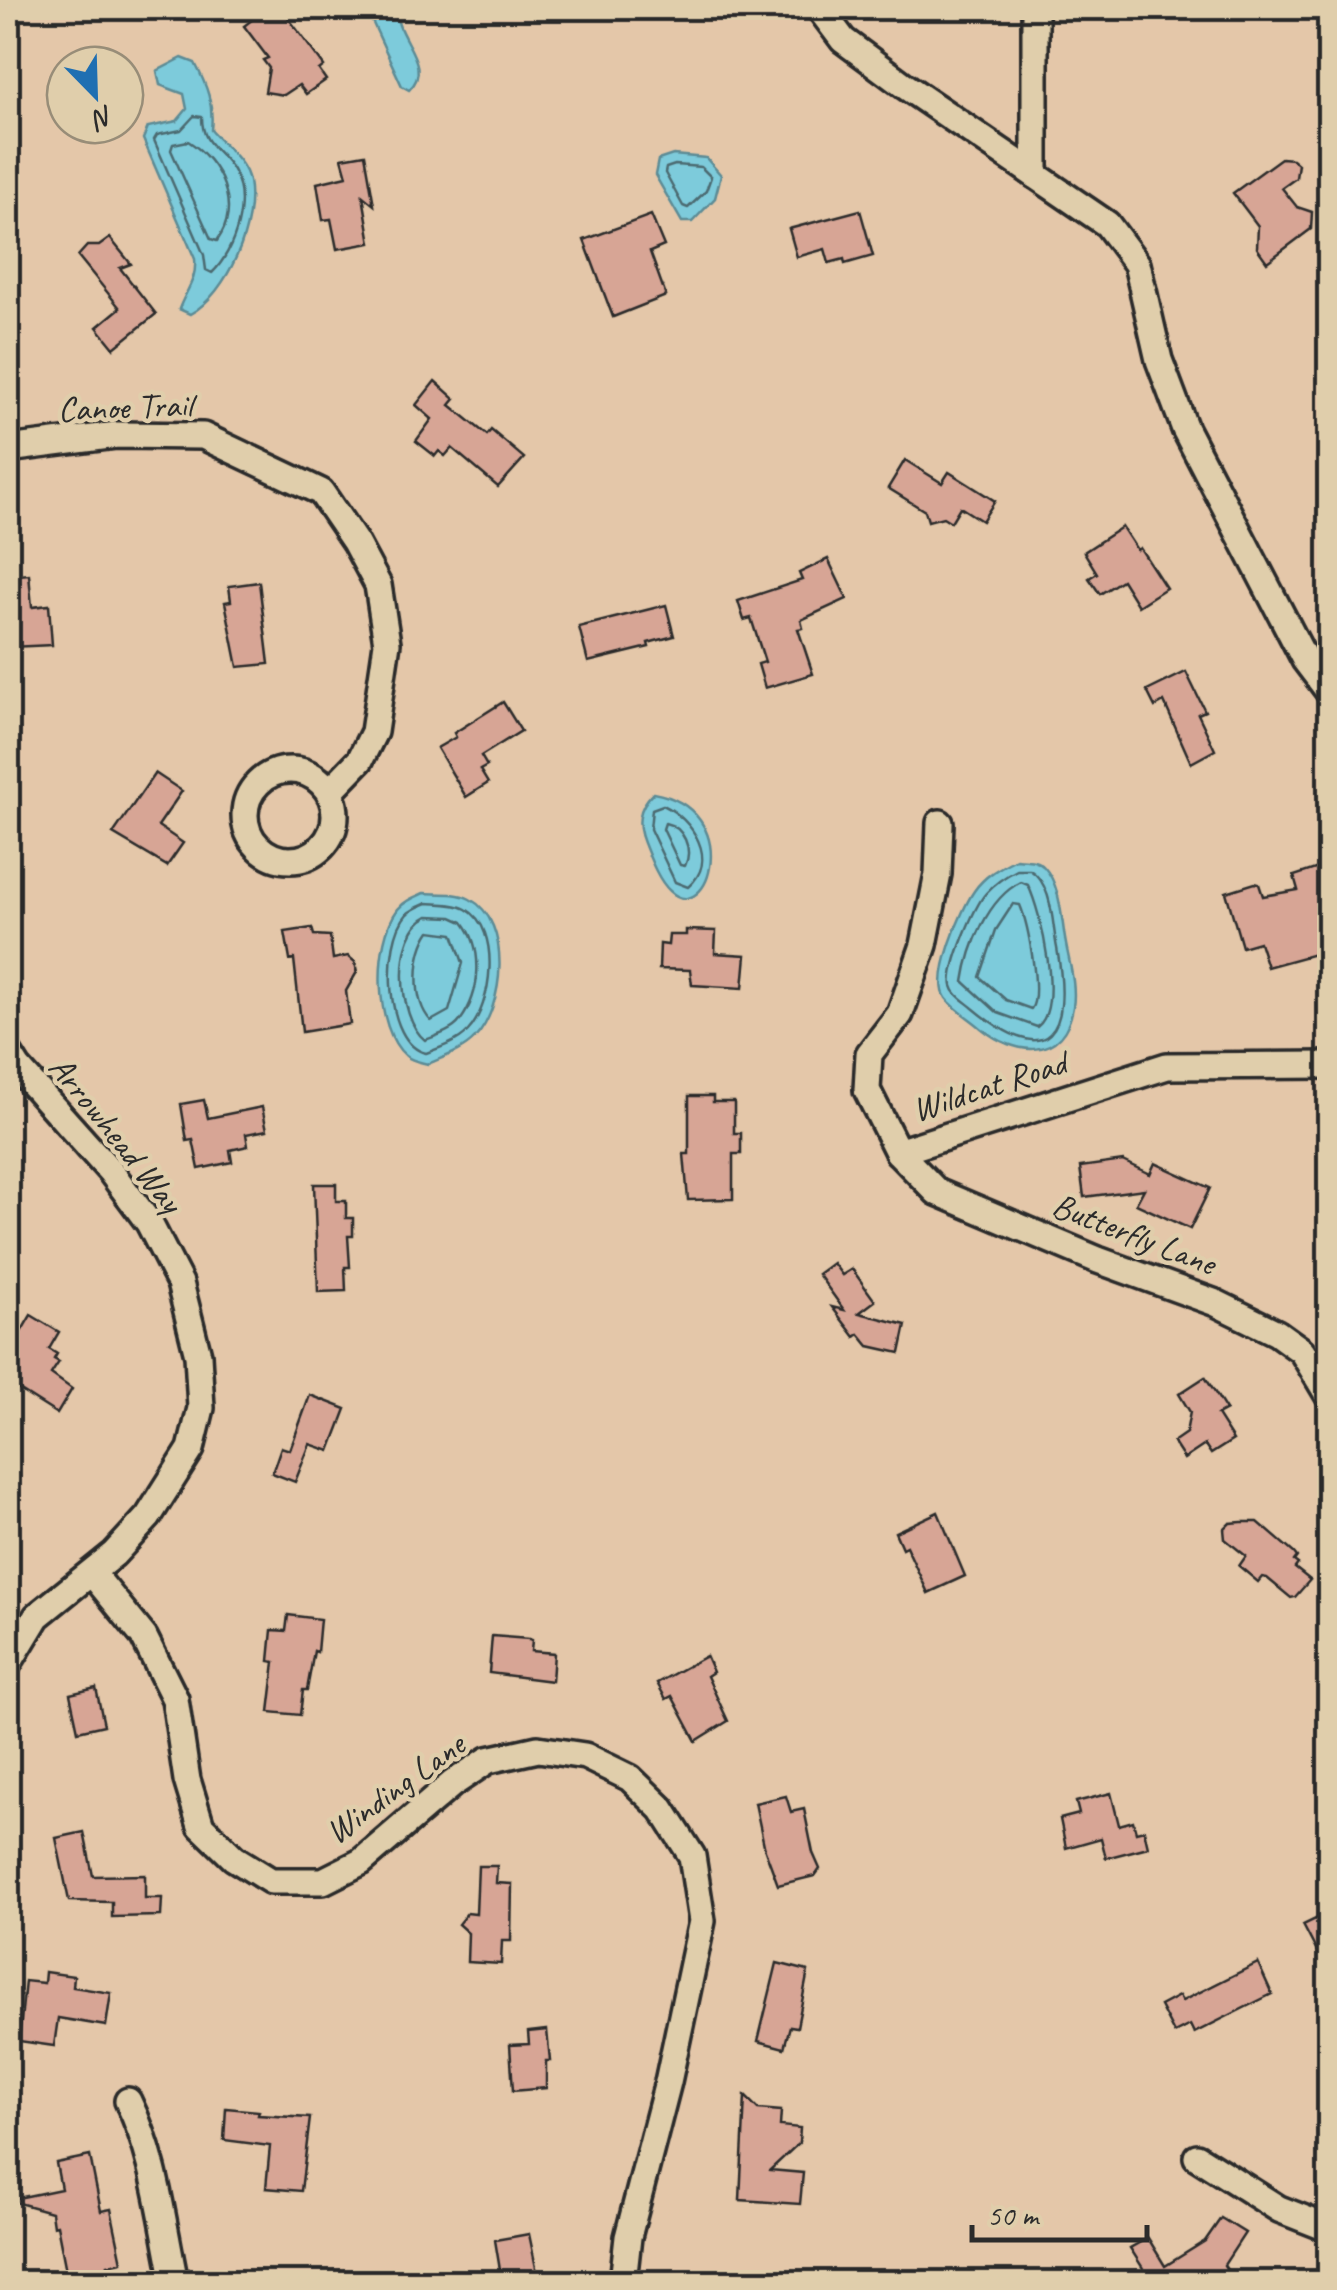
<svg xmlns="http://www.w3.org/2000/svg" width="1337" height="2290" font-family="Caveat,sans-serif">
  <rect width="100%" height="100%" fill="#e4c7a9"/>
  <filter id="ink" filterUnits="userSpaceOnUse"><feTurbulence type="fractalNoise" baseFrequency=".01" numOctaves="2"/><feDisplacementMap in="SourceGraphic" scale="20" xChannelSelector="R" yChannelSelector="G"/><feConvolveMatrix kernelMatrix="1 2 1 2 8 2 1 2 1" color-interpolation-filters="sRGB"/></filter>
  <g filter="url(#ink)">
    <!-- water -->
    <g fill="#7dcbdb" stroke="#5c8b95" stroke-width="2.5">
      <path d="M 366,8 L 397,8 C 392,36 436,64 409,90 L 402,86 Z"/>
      <path d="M 182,58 L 195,63 C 207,86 214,104 211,130 C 224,146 245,160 249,181 C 257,224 228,293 190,314 L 179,309 C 186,290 197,280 195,259 L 143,139 L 148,127 L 177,121 L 187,109 L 184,94 L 160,85 L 157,71 Z"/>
      <polygon points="673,155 706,158 721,175 715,198 692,222 682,222 655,175 658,160"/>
      <path d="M 653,793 C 745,809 709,928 670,891 C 658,880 650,858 644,843 C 636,823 638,808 653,793 Z"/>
      <path d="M 1016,859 C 1026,860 1037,859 1044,867 C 1059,883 1061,912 1064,932 C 1067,957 1077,982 1073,1007 C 1064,1062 1015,1056 981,1028 C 971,1019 954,1009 946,998 C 932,978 961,910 974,891 C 984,876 1000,867 1016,859 Z"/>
      <path d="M 424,893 C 438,894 457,892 470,899 C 513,922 504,1008 475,1038 C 463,1051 444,1057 428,1064 C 421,1062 412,1061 406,1056 C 374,1029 373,942 398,909 C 404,901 415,897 424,893 Z"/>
    </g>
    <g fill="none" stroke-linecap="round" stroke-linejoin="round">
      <!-- shore -->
      <g stroke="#4c6b71" stroke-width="2.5">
        <path d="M 194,116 L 202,117 C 202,146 220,148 233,170 C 251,200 235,251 212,273 L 206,270 L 204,255 L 154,140 L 157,135 L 181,130 Z"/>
        <path d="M 188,141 C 220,161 242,206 217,241 L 211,239 L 171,150 L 173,144 Z"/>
        <polygon points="675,165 701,167 711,177 706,191 688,208 683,206 665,173 666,168"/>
        <path d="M 663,805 C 692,819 720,860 688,887 L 675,882 L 650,829 L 652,809 Z"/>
        <path d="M 665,823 C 684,827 693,849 685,866 L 680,865 L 663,829 Z"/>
        <path d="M 1017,870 L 1030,870 C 1053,884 1052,924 1057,948 C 1072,1032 1051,1073 973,1008 C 965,1001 954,995 952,986 C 948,968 974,907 986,893 C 995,883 1005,876 1017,870 Z"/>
        <path d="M 1021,882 L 1028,885 C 1041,912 1064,1007 1037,1027 L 998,1013 L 964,982 C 969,947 988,898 1021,882 Z"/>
        <path d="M 427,903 C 439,904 455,903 466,909 C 502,929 492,1006 468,1031 C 458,1042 440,1048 426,1053 C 384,1044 382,942 407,914 C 412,909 420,906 427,903 Z"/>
        <path d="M 1013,904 L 1020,905 C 1028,924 1042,995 1031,1009 L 1006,1000 L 980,977 L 996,930 Z"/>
        <path d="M 428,916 L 452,917 L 463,922 C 484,949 481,993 460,1021 C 453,1031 436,1036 425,1040 C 397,1018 393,932 428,916 Z"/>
        <path d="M 430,931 L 453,934 L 463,963 L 449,1011 L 431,1021 C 412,1001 414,954 430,931 Z"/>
      </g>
    </g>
    <!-- building -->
    <g fill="#d7a595" stroke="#2b2b2b" stroke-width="2.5">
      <polygon points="267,8 281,8 324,66 319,70 326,80 306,94 299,85 284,95 265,92 269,68 263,60 268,58 244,26"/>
      <polygon points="365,154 374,205 363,196 371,243 337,249 331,219 323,220 317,183 347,176 342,158"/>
      <polygon points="1281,158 1292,159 1298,164 1296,178 1282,188 1297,207 1312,212 1311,229 1267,262 1257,248 1258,226 1233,193"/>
      <polygon points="860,210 873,256 845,264 844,259 829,263 825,249 797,257 789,229"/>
      <polygon points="651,215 664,246 650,252 666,296 613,317 584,240"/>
      <polygon points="110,238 131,264 120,268 156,314 114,348 97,327 120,308 78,256 87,246 99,246"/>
      <polygon points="435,381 455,399 450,405 487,435 491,430 524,458 498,487 452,448 445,456 439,451 435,456 416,441 432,419 416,405"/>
      <polygon points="905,460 942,483 949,472 995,501 982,521 960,507 951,522 943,517 928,521 925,511 888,488"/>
      <polygon points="1122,527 1137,550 1140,548 1166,588 1138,606 1122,580 1100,594 1089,578 1097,573 1084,552"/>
      <polygon points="828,559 847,599 801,620 803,628 798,629 813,674 765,688 758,664 765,662 751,618 744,620 738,601 802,580 799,573"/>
      <polygon points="29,574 32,607 49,605 52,645 10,647 8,576"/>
      <polygon points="259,582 269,664 238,667 225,602 231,601 229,586"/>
      <polygon points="666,605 674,636 648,643 649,647 588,662 579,627"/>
      <polygon points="1186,672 1205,711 1198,714 1215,750 1191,763 1164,702 1155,707 1147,691"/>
      <polygon points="503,702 521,731 481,756 487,766 480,770 488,783 466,797 437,748 456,737 454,733"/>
      <polygon points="155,773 182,791 158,826 183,843 167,866 113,834"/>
      <polygon points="1321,867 1326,882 1330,881 1330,939 1319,943 1322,952 1267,967 1259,942 1242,947 1226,892 1255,883 1259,884 1263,896 1298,890 1294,876"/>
      <polygon points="312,928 314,935 330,936 333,959 348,956 355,962 357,972 346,991 350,1024 302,1032 294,959 290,960 285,932"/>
      <polygon points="686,930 716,931 715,953 746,955 743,988 692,985 690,970 659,969 660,944 668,945 669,935 686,935"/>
      <polygon points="689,1096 713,1096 713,1102 734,1102 734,1133 741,1133 741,1154 733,1154 733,1199 688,1200 684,1154 689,1154"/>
      <polygon points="204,1100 208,1118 262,1107 267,1130 246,1134 248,1146 230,1150 232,1162 199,1169 193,1140 187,1141 181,1104"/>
      <polygon points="1123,1161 1150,1174 1155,1163 1210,1188 1190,1229 1136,1204 1144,1189 1084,1197 1080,1167"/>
      <polygon points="314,1184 336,1184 336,1201 346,1201 346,1218 353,1218 353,1236 348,1236 350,1267 345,1267 346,1291 318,1292"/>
      <polygon points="833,1263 842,1275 852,1269 875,1301 859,1313 906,1325 900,1353 869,1346 859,1334 855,1337 832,1307 844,1310 818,1274"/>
      <polygon points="31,1315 59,1332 49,1349 57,1354 54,1359 59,1362 51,1374 72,1389 57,1414 8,1383 8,1354"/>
      <polygon points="1205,1377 1226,1410 1217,1415 1233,1440 1211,1454 1205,1445 1184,1459 1173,1442 1186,1433 1190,1412 1179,1394"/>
      <polygon points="310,1395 346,1409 330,1451 310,1444 295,1482 272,1473 281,1447 290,1450"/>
      <polygon points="938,1512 965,1576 928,1593 906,1546 902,1548 895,1532"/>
      <polygon points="1242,1522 1258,1522 1294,1553 1297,1557 1294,1561 1298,1564 1295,1568 1310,1580 1295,1597 1291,1598 1267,1578 1262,1577 1258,1582 1239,1566 1246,1556 1225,1539 1224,1529 1230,1523"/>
      <polygon points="288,1615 320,1619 317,1652 314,1651 307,1690 303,1690 300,1715 269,1712 275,1662 269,1661 272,1630 286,1631"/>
      <polygon points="492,1636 529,1639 532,1640 531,1651 554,1653 552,1681 489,1673"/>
      <polygon points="706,1656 713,1672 707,1676 728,1721 696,1741 672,1696 666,1699 657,1683"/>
      <polygon points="96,1688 104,1725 78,1731 70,1694"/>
      <polygon points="1111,1793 1119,1825 1133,1821 1136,1832 1144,1830 1148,1847 1106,1858 1101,1838 1066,1848 1060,1819 1079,1814 1076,1802"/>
      <polygon points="786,1796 791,1812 804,1809 813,1853 820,1869 815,1876 778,1885 765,1850 755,1803"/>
      <polygon points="84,1832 93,1876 145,1875 145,1898 162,1898 161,1916 112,1917 112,1902 69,1901 56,1838"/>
      <polygon points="478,1866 497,1866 496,1883 512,1884 511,1941 502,1941 501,1964 467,1962 468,1933 458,1924 467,1913 476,1914"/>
      <polygon points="1330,1912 1330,1977 1303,1925"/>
      <polygon points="777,1963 808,1971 797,2027 790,2026 784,2048 758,2041"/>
      <polygon points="1258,1963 1272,1994 1194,2033 1190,2025 1174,2033 1160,2006 1179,1996 1182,2001"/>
      <polygon points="45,1972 74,1976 73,1987 111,1993 106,2026 58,2018 54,2046 19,2041 25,1981 44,1983"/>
      <polygon points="547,2030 550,2061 546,2061 546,2088 513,2091 510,2045 529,2044 528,2032"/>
      <polygon points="745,2096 758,2109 781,2111 780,2126 800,2128 799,2143 770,2170 803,2173 800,2204 740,2200"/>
      <polygon points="226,2108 259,2111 258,2115 310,2118 301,2191 266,2188 270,2146 224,2140"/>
      <polygon points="90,2156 101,2211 111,2209 122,2262 108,2265 109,2269 67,2276 57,2225 53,2226 51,2212 8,2200 61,2189 56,2163"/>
      <polygon points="1221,2218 1245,2233 1224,2265 1227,2270 1206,2282 1138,2282 1148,2276 1130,2248 1148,2238 1165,2266 1205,2241"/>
      <polygon points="529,2234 539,2282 502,2282 495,2240"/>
    </g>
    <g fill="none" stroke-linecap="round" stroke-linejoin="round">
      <defs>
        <g id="minor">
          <polyline points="819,8 843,40 905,86 1107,224 1137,264 1159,360 1185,429 1305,660 1330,693"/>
          <polyline points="1035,175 1035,8"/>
          <polyline points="8,449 117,435 203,436 321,492 355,542 378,585 387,643 374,732 360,760 330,791"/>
          <circle cx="290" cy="815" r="45"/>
          <polyline points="940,823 938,874 924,945 900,1014 869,1054 867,1090 898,1152 1167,1066 1330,1065"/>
          <polyline points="8,1052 18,1068 111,1172 149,1223 180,1283 198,1355 201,1408 191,1449 148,1517 114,1554 37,1616 8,1664"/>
          <polyline points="898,1152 937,1192 1098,1260 1216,1303 1277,1333 1302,1351 1330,1398"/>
          <polyline points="92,1573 144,1637 175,1699 187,1780 201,1826 234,1858 271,1881 323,1881 361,1862 452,1784 488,1760 538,1749 585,1756 630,1778 662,1809 692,1856 702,1921 668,2082 628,2237 623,2282"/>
          <path d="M 128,2101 C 156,2158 162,2221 175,2282"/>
          <polyline points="1197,2157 1279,2209 1330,2229"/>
        </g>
      </defs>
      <!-- minor casing -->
      <use href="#minor" stroke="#2b2b2b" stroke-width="32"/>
      <!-- minor -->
      <use href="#minor" stroke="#e0ceab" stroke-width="25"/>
    </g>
  </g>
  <g text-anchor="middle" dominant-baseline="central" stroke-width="9" stroke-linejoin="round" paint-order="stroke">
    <!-- street labels -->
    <g font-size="35" fill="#2b2b2b" stroke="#e0ceab">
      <text transform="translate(125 407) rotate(-2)">Canoe Trail</text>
      <text transform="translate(989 1086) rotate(-18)">Wildcat Road</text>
      <text transform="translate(116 1134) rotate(51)">Arrowhead Way</text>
      <text transform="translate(1134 1234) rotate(21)">Butterfly Lane</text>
      <text transform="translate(395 1788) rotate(-36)">Winding Lane</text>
    </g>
  </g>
  <!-- margin -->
  <rect width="1337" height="2290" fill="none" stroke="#e0ceab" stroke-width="40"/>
  <rect x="20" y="20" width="1297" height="2250" fill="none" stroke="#2b2b2b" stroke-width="4" filter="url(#ink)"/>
  <!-- north arrow -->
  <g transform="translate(95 95) rotate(157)"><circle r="48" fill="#e0ceab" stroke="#988d78" stroke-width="2.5"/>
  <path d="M0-8L18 38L0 25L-18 38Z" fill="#1f6fb2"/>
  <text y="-15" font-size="28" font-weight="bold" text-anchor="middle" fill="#2b2b2b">N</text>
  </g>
  <!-- scale -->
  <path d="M972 2225v15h175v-15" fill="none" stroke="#2b2b2b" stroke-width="5"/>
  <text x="987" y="2225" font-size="30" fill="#2b2b2b" stroke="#e0ceab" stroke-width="8" paint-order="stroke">50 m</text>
</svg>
